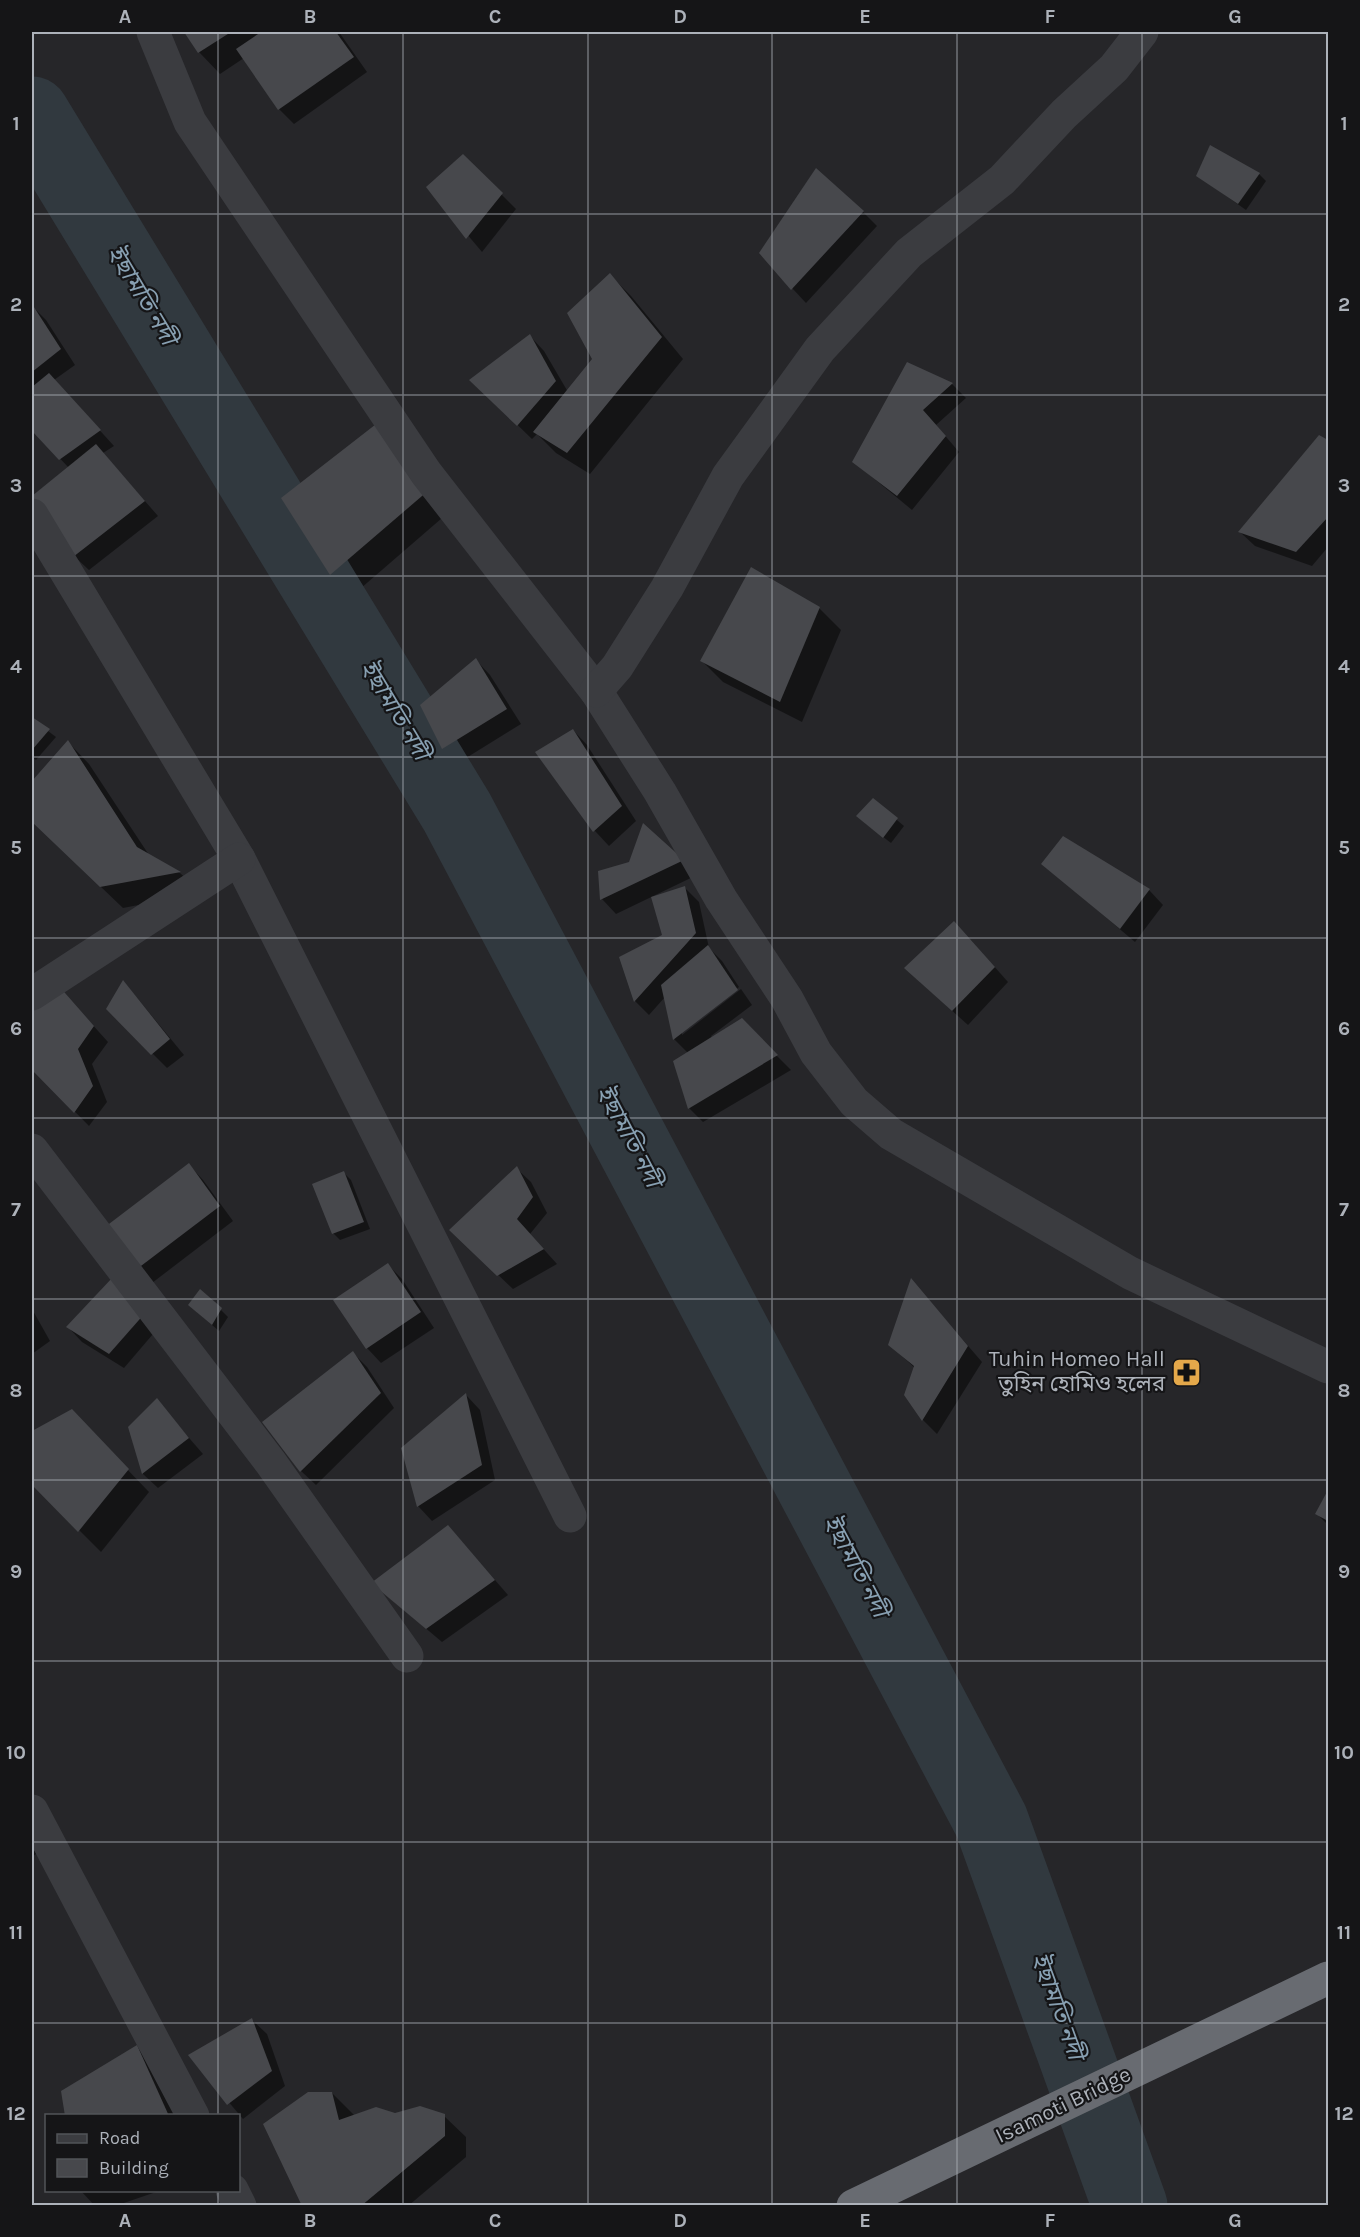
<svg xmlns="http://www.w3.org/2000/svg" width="1360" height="2237" font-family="Karla,'Noto Sans Bengali',sans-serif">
  <rect width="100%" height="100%" fill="#1a1a1c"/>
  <!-- built -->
  <path fill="#262629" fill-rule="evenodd" d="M 32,32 L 1328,32 L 1328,2205 L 32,2206 ZM 46,2116 L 238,2116 L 238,2190 L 46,2190 Z"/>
  <!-- shadow -->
  <g fill="#0007">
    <polygon points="186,32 339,32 367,72 294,124 279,109 244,58 220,74 199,52"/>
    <polygon points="1210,147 1259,174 1266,181 1246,210 1198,176"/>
    <polygon points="463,156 516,209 482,252 428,188"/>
    <polygon points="863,212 877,226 806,303 792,288"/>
    <polygon points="610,275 631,296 683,359 590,474 556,453 537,434 532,439 471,380 530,336 544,351 568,392 593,360"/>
    <polygon points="32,306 46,320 75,365 54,380 114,446 103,453 158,516 89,570 74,556 69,468 32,429"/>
    <polygon points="907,364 952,384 966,398 936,425 959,452 912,510 854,462"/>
    <polygon points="379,423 449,512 353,595 331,574"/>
    <polygon points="1320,437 1328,442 1328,547 1312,566 1255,546 1240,532"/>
    <polygon points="819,608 841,630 802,722 723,682 702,661"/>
    <polygon points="476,660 490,675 521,724 458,763 443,748 422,706"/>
    <polygon points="32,719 56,737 36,760 32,757"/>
    <polygon points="573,730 587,745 636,821 609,846 595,831 537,752"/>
    <polygon points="68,742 89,764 149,855 180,873 201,893 123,908 32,821 32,783"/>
    <polygon points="873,800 904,826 891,843 865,823"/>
    <polygon points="643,826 697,875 616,914 602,899 631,863"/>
    <polygon points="1043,864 1149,890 1163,905 1135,942"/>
    <polygon points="685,888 699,902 709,948 722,961 739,987 682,1031 682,1035 741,989 752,1005 711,1036 712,1038 741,1020 791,1070 703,1122 689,1108 688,1053 674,1039 665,997 649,1015 635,1001 620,957 664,936"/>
    <polygon points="969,938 1008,982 968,1025 920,982"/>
    <polygon points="124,982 184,1055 167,1068 108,1009"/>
    <polygon points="72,1002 108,1042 92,1064 107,1102 89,1126 32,1068 32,1010"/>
    <polygon points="189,1165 203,1180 233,1221 152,1283 138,1268"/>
    <polygon points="516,1168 531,1182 547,1213 530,1234 557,1264 513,1289 451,1230"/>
    <polygon points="344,1173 351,1180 370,1229 340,1240 333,1233"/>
    <polygon points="388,1265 402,1279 434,1328 381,1363 367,1348"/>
    <polygon points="113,1279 159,1327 124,1368 82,1342 68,1327"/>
    <polygon points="912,1281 982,1362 937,1434 923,1420 906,1395 915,1368 890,1345"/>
    <polygon points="32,1309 50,1341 32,1354"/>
    <polygon points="221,1310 228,1317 219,1331 197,1312"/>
    <polygon points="353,1353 367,1367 394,1408 316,1485 301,1471"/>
    <polygon points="466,1395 480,1410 495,1480 432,1521 418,1506 403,1448"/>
    <polygon points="157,1401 203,1454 158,1488 143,1474 129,1427"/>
    <polygon points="71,1411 149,1492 101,1552 32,1483 32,1433"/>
    <polygon points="1328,1493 1328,1525 1317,1514"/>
    <polygon points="462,1542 508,1595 442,1642 373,1584"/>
    <polygon points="32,1830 41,1850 32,1857"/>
    <polygon points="252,2020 267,2034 285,2086 243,2119 190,2056"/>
    <polygon points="137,2047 158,2069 180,2116 66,2116"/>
    <polygon points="332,2093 354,2115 444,2116 466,2137 466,2157 408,2206 304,2206"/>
    <polygon points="80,2190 162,2190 115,2206 95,2206"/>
  </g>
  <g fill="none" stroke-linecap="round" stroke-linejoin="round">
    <!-- river -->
    <polyline stroke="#31393f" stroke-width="75" points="32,114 457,812 991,1821 1130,2206"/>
  </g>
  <!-- building -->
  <g fill="#47484c">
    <polygon points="184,32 231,32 198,53"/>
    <polygon points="261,32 336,32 354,57 278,110 236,49"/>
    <polygon points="1210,145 1260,173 1238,204 1196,176"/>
    <polygon points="463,154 503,193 466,239 426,187"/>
    <polygon points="816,168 864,211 791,290 759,253"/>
    <polygon points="610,273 662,337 567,453 533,432 592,359 567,313"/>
    <polygon points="32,304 61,349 32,372"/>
    <polygon points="530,334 556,381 517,426 469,380"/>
    <polygon points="907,362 953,383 923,410 946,436 897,496 852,462"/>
    <polygon points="49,373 101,430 59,460 32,431 32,387"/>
    <polygon points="380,421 429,490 330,575 281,498"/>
    <polygon points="1319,435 1328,440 1328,517 1296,552 1238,532"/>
    <polygon points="96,444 145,501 73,557 32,496"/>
    <polygon points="751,567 820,607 780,702 700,661"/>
    <polygon points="476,658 507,709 442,749 420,705"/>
    <polygon points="32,717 50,729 32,750"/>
    <polygon points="573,729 622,806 593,832 535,752"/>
    <polygon points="68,740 137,847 181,872 100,887 32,822 32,781"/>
    <polygon points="873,798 898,818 883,838 856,816"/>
    <polygon points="643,823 684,860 600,900 598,871 629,862"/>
    <polygon points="1063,836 1150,889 1120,929 1041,864"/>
    <polygon points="685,886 696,933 634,1002 619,957 662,935 651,897"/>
    <polygon points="954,921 995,967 952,1011 904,968"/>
    <polygon points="708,945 738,990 673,1040 661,985"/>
    <polygon points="123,980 170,1039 151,1055 106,1009"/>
    <polygon points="58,985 94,1026 78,1049 93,1086 74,1113 32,1070 32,1008"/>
    <polygon points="742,1018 778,1055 688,1109 673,1061"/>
    <polygon points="189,1163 220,1206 137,1269 105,1227"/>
    <polygon points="517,1166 533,1197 517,1219 544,1249 497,1276 449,1230"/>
    <polygon points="344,1171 364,1222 332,1234 312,1184"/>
    <polygon points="388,1263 421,1312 366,1349 333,1300"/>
    <polygon points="113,1277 146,1312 109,1354 66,1327"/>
    <polygon points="911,1278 968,1346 922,1421 904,1395 914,1366 888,1345"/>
    <polygon points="200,1289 222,1308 212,1325 188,1305"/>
    <polygon points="353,1351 381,1393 300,1472 262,1422"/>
    <polygon points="466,1393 482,1465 417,1507 401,1448"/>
    <polygon points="157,1398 189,1438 142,1474 128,1427"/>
    <polygon points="72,1409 129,1469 78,1532 32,1485 32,1431"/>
    <polygon points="1328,1490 1328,1521 1315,1514"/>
    <polygon points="448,1525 495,1580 426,1629 371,1583"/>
    <polygon points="252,2018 272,2071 227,2105 188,2055"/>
    <polygon points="137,2045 169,2116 65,2116 61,2091"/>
    <polygon points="308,2092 332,2092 339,2120 376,2107 395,2113 420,2106 445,2114 445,2136 361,2206 302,2206 263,2124"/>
  </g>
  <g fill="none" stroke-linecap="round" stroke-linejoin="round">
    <!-- minor -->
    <g stroke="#3b3c40" stroke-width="33">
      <polyline points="153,32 190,122 426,473 596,691 660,792 721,899 787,999 816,1053 854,1102 891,1134 1130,1273 1328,1367"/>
      <polyline points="32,515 239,859 570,1516"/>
      <polyline points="596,691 617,667 667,588 728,476 820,349 909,253 1002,180 1064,114 1114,68 1142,32"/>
      <polyline points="32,994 239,859"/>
      <polyline points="32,1150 271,1463 407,1656"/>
      <polyline points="32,1811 193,2116"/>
      <polyline points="232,2190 240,2206"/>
    </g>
    <!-- highway -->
    <polyline stroke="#686b71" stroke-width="33" points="853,2206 1328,1978"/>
  </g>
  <!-- grid -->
  <path fill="none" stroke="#adb2ba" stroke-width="1.5" stroke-opacity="0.55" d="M 218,32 L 218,2116M 403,32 L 403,2206M 588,32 L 588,2206M 772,32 L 772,2206M 957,32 L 957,2206M 1142,32 L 1142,2206M 32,214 L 1328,214M 32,395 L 1328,395M 32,576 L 1328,576M 32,757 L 1328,757M 32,938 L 1328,938M 32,1118 L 1328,1118M 32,1299 L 1328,1299M 32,1480 L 1328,1480M 32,1661 L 1328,1661M 32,1842 L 1328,1842M 32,2023 L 1328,2023M 218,2190 L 218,2206"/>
  <!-- icons -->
  <defs>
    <symbol id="pharmacy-square" viewBox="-11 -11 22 22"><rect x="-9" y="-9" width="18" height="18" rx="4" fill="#e4a84a" stroke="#151517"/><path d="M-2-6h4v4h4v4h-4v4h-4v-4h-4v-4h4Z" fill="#111"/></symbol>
  </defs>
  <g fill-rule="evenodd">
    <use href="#pharmacy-square" x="1170" y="1356" width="33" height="33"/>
  </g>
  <g text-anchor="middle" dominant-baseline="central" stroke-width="4.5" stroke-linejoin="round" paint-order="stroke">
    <!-- poi labels -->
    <g font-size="22" fill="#adb2ba" stroke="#151517" text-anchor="end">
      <text x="1165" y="1359">Tuhin Homeo Hall<tspan x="1165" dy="25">তুহিন হোমিও হলের</tspan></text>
    </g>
    <!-- street labels -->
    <g font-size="22" fill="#adb2ba" stroke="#151517">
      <text transform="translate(1063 2105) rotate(-26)">Isamoti Bridge</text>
    </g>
    <!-- water labels -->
    <g font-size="24" font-style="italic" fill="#88a0b2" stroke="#151517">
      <text transform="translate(142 295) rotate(59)">ইছামতি নদী</text>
      <text transform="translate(395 710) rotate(59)">ইছামতি নদী</text>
      <text transform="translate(629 1136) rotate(62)">ইছামতি নদী</text>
      <text transform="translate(856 1566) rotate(62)">ইছামতি নদী</text>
      <text transform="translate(1058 2006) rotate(70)">ইছামতি নদী</text>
    </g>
  </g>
  <!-- border -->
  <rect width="1360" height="2237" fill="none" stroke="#151517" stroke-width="66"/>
  <!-- legend -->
  <rect x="45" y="2114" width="195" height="78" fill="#151517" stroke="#525458" stroke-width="1.5"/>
  <rect x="57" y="2134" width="30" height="9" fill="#3b3c40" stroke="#525458" stroke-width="1.5"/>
  <text x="99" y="2144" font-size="18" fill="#adb2ba">Road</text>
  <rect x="57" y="2159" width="30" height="18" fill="#47484c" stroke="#525458" stroke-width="1.5"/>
  <text x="99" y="2174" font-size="18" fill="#adb2ba">Building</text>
  <rect x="33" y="33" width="1294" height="2171" fill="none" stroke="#adb2ba" stroke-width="2"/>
  <g font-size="20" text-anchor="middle" font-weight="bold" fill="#adb2ba">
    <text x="125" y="23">A</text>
    <text x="310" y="23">B</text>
    <text x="495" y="23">C</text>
    <text x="680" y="23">D</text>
    <text x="865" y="23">E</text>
    <text x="1050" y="23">F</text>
    <text x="1235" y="23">G</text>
    <text x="16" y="130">1</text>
    <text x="1344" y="130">1</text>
    <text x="16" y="311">2</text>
    <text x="1344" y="311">2</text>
    <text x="16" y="492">3</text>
    <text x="1344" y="492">3</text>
    <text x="16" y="673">4</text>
    <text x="1344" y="673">4</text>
    <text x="16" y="854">5</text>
    <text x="1344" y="854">5</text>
    <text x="16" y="1035">6</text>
    <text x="1344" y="1035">6</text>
    <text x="16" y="1216">7</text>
    <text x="1344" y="1216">7</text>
    <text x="16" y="1397">8</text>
    <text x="1344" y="1397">8</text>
    <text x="16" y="1578">9</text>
    <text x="1344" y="1578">9</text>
    <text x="16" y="1759">10</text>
    <text x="1344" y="1759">10</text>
    <text x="16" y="1939">11</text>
    <text x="1344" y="1939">11</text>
    <text x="16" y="2120">12</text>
    <text x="1344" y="2120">12</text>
    <text x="125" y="2227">A</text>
    <text x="310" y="2227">B</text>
    <text x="495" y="2227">C</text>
    <text x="680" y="2227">D</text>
    <text x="865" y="2227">E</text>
    <text x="1050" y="2227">F</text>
    <text x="1235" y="2227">G</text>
  </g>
</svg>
